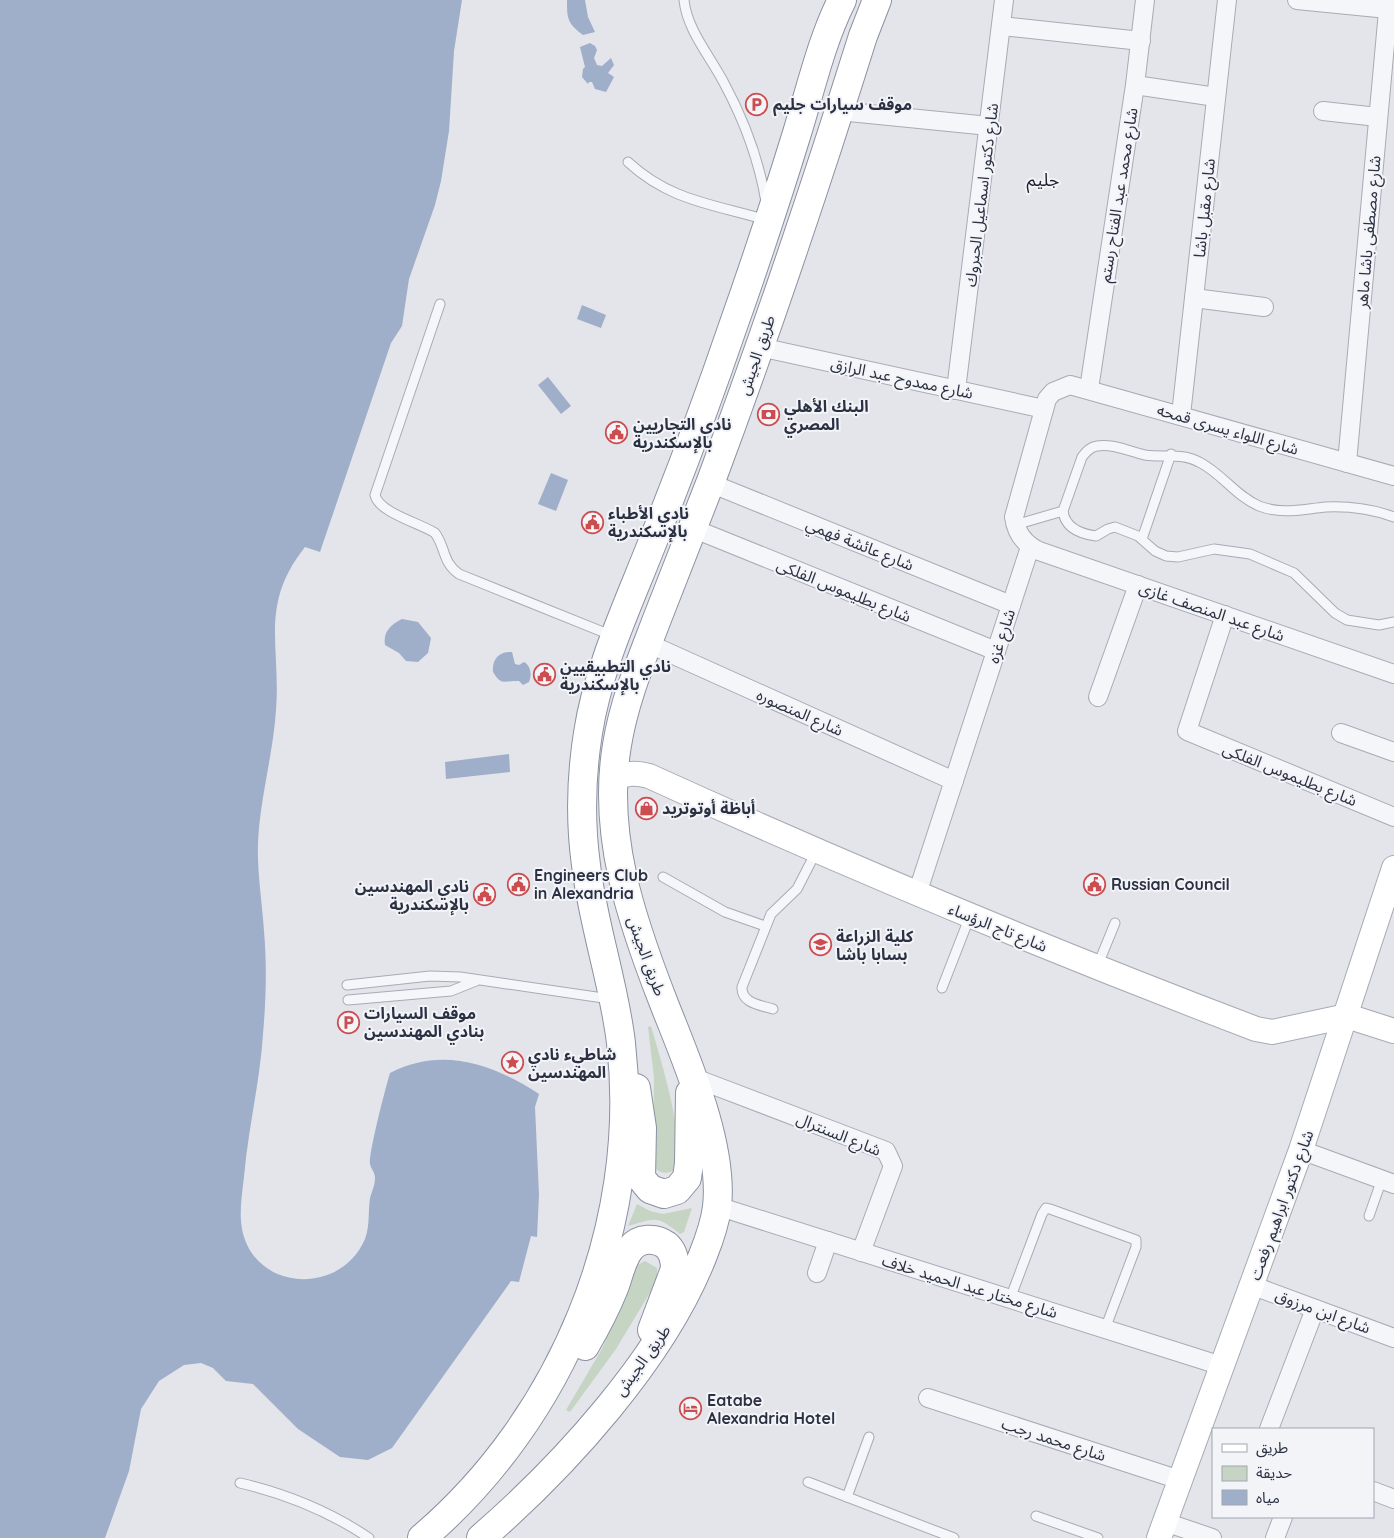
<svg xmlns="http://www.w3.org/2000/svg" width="1394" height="1538" font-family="Quicksand,'Noto Sans Arabic',sans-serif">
  <rect width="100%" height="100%" fill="#e3e5eb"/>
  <!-- green -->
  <g fill="#c6d4c4">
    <path d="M 651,1026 C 660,1057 686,1140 676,1169 C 667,1175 660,1174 653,1166 L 654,1078 L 648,1027 Z"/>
    <path d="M 637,1204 L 650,1211 L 663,1214 L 692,1208 L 684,1232 L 680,1234 C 655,1214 656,1219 628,1226 Z"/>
    <polygon points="645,1261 657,1268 657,1281 616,1349 570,1412 566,1410 603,1347 634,1267"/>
  </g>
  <!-- water -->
  <g fill="#9faec9">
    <path d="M 0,0 L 462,0 L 454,51 L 449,131 L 441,181 L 435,205 L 409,279 L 402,326 L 391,343 L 320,552 L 305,547 C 259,605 281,645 276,710 C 273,755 260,798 258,843 C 257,872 262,901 264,931 C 267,965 266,1000 263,1034 C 260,1082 248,1129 244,1177 C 242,1194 239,1212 242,1229 C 254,1292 341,1296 365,1239 C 370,1226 368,1212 370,1198 C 372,1191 375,1185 375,1178 C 375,1172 371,1169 370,1164 C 368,1155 386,1086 390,1073 C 442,1046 493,1064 539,1094 L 535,1107 L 539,1195 L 537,1237 L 531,1236 L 519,1282 L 511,1281 L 392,1448 L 368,1460 L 340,1457 L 298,1429 L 253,1384 L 226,1381 L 213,1368 L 201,1363 L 184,1365 L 159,1381 L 141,1409 L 129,1471 L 105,1538 L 0,1538 Z"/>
    <path d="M 567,0 L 585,0 L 588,17 L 595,32 L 583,35 C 567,23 567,18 567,0 Z"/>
    <polygon points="590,43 595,46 597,50 594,58 597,65 602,66 611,58 614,65 608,73 614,77 606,92 595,89 592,82 589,82 588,84 582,77 583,69 585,67 580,47"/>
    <polygon points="582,305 606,315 601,328 577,319"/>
    <polygon points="548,377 571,406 561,414 538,385"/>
    <polygon points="551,473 568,480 556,511 538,504"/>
    <path d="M 402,619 L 418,622 L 431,638 L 428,653 L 418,662 L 406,661 L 399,653 L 385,645 C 383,632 390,625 402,619 Z"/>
    <path d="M 512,652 L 515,664 L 519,665 L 524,662 C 531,666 532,675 529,682 L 523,685 L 519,681 C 505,680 502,687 493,672 C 492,659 499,651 512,652 Z"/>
    <polygon points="509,754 510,772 446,779 445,762"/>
  </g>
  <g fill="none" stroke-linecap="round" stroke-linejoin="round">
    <defs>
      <g id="lane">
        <path d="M 684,0 C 687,30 710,56 724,83 C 744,120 759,160 766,202"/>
        <path d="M 628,162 C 670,201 713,204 766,220"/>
        <path d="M 440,304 L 375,495 C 379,513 420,523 435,533 C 446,548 442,562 459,574 L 613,636"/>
        <path d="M 1394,517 C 1372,509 1350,506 1326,507 C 1303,509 1282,515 1259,506 C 1236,496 1223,475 1201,463 C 1182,452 1165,458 1145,455 C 1131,452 1112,443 1097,446 C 1090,447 1086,452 1082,457 L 1063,511 C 1065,528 1081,534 1096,536 L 1108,529 L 1115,527 L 1138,536 L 1155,551 L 1166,556 L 1178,557 L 1214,549 L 1250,554 L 1294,573 L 1335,613 L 1347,620 L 1379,625 L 1394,622"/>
        <polyline points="1015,525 1063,511"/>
        <polyline points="1142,539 1171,454"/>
        <polyline points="663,877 725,912 765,926"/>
        <polyline points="1097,967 1115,923"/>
        <polyline points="347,985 430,976 460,977 610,999"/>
        <polyline points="942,988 970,916"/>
        <polyline points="348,1000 451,991 476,981"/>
        <path d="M 773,1009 C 760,1005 741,1003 742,987 L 771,914 L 797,889 L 816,852"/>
        <polyline points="1369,1216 1382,1179"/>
        <polyline points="1010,1299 1042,1214 1046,1208 1050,1209 1136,1240 1136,1247 1105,1329"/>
        <polyline points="808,1482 954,1538"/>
        <path d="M 240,1483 C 287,1494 329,1511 369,1538"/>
        <polyline points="847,1497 869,1437"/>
        <polyline points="1036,1516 1098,1538"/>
      </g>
      <g id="street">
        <polyline points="1297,0 1388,9"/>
        <polyline points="1002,26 1141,41"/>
        <polyline points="1135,85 1216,97"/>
        <polyline points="839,111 989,126"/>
        <polyline points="1323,111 1378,117"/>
        <polyline points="1194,298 1264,307"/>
        <polyline points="760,347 1044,409"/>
        <polyline points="1089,389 1135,85 1145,0"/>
        <polyline points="956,390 1004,0"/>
        <polyline points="1181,415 1227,0"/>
        <polyline points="1347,463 1389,0"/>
        <path d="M 1394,476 L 1070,385 L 1053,392 L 1047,399 L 1014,517 C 1016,533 1024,544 1039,551 L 1394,674"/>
        <polyline points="710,483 1011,605"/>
        <polyline points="692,528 996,651"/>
        <polyline points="1225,615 1187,731 1394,817"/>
        <polyline points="647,643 954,781"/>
        <polyline points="1098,697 1138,585"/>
        <polyline points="1341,733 1394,752"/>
        <polyline points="917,894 1030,547"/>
        <polyline points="692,1077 886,1151 893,1166 861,1252"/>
        <polyline points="1301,1150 1394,1184"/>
        <polyline points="717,1206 1222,1366"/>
        <polyline points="817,1273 828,1241"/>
        <polyline points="1251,1285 1394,1338"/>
        <polyline points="928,1398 1180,1480"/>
        <polyline points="1269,1429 1315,1309"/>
        <polyline points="1373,1491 1394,1499"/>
        <polyline points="1165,1522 1212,1538"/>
        <polyline points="1275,1538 1283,1517"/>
      </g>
      <g id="secondary">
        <path d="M 613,780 C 626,773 635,772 649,776 C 849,867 1051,951 1256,1029 L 1272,1032 L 1347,1016 L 1394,1031"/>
        <polyline points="1159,1538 1301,1150 1394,868"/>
      </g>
      <g id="highway">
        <polyline points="636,1088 642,1128 641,1178 650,1189 664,1194 677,1190 687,1178 689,1163 690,1093"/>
        <path d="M 585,1346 C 596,1327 606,1308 614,1288 C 619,1275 622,1258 631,1248 C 639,1238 655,1237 666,1245 C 673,1251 675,1260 675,1269 L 652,1330"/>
        <path d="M 422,1538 C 562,1419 642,1227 621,1043 C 614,983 593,925 586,865 C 580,821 581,777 588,733 C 598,668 627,607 651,546 C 680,474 707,402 732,329 C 755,264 777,198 797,133 C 811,88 821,42 842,0"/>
        <path d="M 481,1538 C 564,1466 663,1358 703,1255 C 709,1240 715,1223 717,1207 C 724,1144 686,1060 663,1001 C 631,919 602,834 617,745 C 624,701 641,661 657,619 C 675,573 693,527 711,481 C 766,334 816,185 863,36 L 877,0"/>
      </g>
    </defs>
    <!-- lane casing -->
    <use href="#lane" stroke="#a8abb5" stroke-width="11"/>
    <!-- street casing -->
    <use href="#street" stroke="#a8abb5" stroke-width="20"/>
    <!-- secondary casing -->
    <use href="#secondary" stroke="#a8abb5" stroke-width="26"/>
    <!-- highway casing -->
    <use href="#highway" stroke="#8b91a1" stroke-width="30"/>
    <!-- lane -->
    <use href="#lane" stroke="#f5f6f9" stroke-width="9"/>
    <!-- street -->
    <use href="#street" stroke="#f5f6f9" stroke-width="18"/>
    <!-- secondary -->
    <use href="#secondary" stroke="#fff" stroke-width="24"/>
    <!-- highway -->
    <use href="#highway" stroke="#fff" stroke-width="28"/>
  </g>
  <!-- icons -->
  <defs>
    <symbol id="parking-ring" viewBox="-11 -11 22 22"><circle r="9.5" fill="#f2f4f8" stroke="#cb4d50" stroke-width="1.5"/><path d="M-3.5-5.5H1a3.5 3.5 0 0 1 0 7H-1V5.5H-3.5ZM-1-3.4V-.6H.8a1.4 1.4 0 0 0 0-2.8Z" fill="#cb4d50"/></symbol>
    <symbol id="bank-ring" viewBox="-11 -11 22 22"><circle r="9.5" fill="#f2f4f8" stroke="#cb4d50" stroke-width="1.5"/><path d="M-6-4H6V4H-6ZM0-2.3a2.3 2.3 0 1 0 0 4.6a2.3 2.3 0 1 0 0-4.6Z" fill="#cb4d50"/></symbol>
    <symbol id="civic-ring" viewBox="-11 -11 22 22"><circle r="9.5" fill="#f2f4f8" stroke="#cb4d50" stroke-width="1.5"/><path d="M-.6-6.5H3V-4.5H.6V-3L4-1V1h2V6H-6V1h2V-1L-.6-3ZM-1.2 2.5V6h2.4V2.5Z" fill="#cb4d50"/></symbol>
    <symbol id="shop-ring" viewBox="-11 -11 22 22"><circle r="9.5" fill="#f2f4f8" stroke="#cb4d50" stroke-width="1.5"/><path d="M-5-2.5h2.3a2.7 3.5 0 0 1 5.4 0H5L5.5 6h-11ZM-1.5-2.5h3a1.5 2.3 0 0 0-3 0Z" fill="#cb4d50"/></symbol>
    <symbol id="school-ring" viewBox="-11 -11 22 22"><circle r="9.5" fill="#f2f4f8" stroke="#cb4d50" stroke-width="1.5"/><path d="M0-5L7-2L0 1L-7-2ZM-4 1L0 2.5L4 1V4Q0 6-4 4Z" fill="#cb4d50"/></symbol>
    <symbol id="sight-ring" viewBox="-11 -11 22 22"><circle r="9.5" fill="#f2f4f8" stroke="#cb4d50" stroke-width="1.5"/><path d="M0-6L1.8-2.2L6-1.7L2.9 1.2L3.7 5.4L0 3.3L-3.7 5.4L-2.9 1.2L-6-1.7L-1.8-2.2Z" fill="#cb4d50"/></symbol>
    <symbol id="hotel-ring" viewBox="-11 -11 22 22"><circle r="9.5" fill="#f2f4f8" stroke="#cb4d50" stroke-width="1.5"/><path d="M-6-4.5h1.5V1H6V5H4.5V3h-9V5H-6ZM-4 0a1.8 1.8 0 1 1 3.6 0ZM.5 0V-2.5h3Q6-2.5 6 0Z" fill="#cb4d50"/></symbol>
  </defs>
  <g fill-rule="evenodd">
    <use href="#parking-ring" x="744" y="92" width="25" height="25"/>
    <use href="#bank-ring" x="756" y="402" width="25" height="25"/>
    <use href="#civic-ring" x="604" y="420" width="25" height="25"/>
    <use href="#civic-ring" x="580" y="510" width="25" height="25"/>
    <use href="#civic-ring" x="532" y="662" width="25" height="25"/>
    <use href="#shop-ring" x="634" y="796" width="25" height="25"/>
    <use href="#civic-ring" x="506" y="872" width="25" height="25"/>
    <use href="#civic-ring" x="1082" y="872" width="25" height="25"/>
    <use href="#civic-ring" x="472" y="882" width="25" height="25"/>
    <use href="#school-ring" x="808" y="932" width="25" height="25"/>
    <use href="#parking-ring" x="336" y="1010" width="25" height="25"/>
    <use href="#sight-ring" x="500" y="1050" width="25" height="25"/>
    <use href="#hotel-ring" x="678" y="1396" width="25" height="25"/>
  </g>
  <g text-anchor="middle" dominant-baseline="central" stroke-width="4" stroke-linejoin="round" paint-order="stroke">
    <!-- poi labels -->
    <g font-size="16" font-weight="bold" fill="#2b3142" stroke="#f2f4f8" text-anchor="start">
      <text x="773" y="104">موقف سيارات جليم</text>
      <text x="784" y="406">البنك الأهلي<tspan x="784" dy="18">المصري</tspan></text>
      <text x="633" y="424">نادي التجاريين<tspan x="633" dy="18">بالإسكندرية</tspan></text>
      <text x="608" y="513">نادي الأطباء<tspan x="608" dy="18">بالإسكندرية</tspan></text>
      <text x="560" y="666">نادي التطبيقيين<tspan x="560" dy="18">بالإسكندرية</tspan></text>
      <text x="662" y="808">أباظة أوتوتريد</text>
      <text x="534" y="875">Engineers Club<tspan x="534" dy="18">in Alexandria</tspan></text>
      <text x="1111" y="884">Russian Council</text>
      <text x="469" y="886" text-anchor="end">نادي المهندسين<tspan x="469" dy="18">بالإسكندرية</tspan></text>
      <text x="836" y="936">كلية الزراعة<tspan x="836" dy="18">بسابا باشا</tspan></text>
      <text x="364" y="1013">موقف السيارات<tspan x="364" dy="18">بنادي المهندسين</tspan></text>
      <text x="528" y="1054">شاطيء نادي<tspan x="528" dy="18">المهندسين</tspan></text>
      <text x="707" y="1400">Eatabe<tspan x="707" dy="18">Alexandria Hotel</tspan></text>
    </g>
    <!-- street labels -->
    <g font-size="16" fill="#2b3142" stroke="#f2f4f8">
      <text transform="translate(981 195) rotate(-83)">شارع دكتور اسماعيل الحبروك</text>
      <text transform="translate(1118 195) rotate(-81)">شارع محمد عبد الفتاح رستم</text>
      <text transform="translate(1204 208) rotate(-84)">شارع مقبل باشا</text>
      <text transform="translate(1368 232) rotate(-85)">شارع مصطفى باشا ماهر</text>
      <text transform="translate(756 355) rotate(-71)">طريق الجيش</text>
      <text transform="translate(902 378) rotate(12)">شارع ممدوح عبد الرازق</text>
      <text transform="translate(1228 429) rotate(16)">شارع اللواء يسرى قمحه</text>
      <text transform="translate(860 544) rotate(22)">شارع عائشة فهمي</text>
      <text transform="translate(844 590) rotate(22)">شارع بطليموس الفلكى</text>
      <text transform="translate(1212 611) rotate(19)">شارع عبد المنصف غازى</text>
      <text transform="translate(1001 636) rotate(-72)">شارع غزه</text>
      <text transform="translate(800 712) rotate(24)">شارع المنصوره</text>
      <text transform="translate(1290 774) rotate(22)">شارع بطليموس الفلكى</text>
      <text transform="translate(998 927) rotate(22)">شارع تاج الرؤساء</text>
      <text transform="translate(647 956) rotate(70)">طريق الجيش</text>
      <text transform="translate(839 1134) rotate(22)">شارع السنترال</text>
      <text transform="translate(1281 1205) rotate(-70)">شارع دكتور ابراهيم رفعت</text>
      <text transform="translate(970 1286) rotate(17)">شارع مختار عبد الحميد خلاف</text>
      <text transform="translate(1323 1311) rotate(20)">شارع ابن مرزوق</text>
      <text transform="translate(642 1360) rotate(-54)">طريق الجيش</text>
      <text transform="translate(1054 1439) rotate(18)">شارع محمد رجب</text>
    </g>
    <!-- neighbourhood labels -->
    <g font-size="18" fill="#1d2233" stroke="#f2f4f8">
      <text x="1043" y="179">جليم</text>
    </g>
  </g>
  <!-- legend -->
  <rect x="1212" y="1428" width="162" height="90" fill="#f2f4f8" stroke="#a2a6af"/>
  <rect x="1222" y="1444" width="25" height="8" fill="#ffffff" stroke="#a2a6af"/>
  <text x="1256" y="1453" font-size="15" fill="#2b3142">طريق</text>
  <rect x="1222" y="1466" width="25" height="15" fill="#c6d4c4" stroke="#a2a6af"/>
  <text x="1256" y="1478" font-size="15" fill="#2b3142">حديقة</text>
  <rect x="1222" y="1490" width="25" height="15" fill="#9faec9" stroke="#a2a6af"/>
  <text x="1256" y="1503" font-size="15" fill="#2b3142">مياه</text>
</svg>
